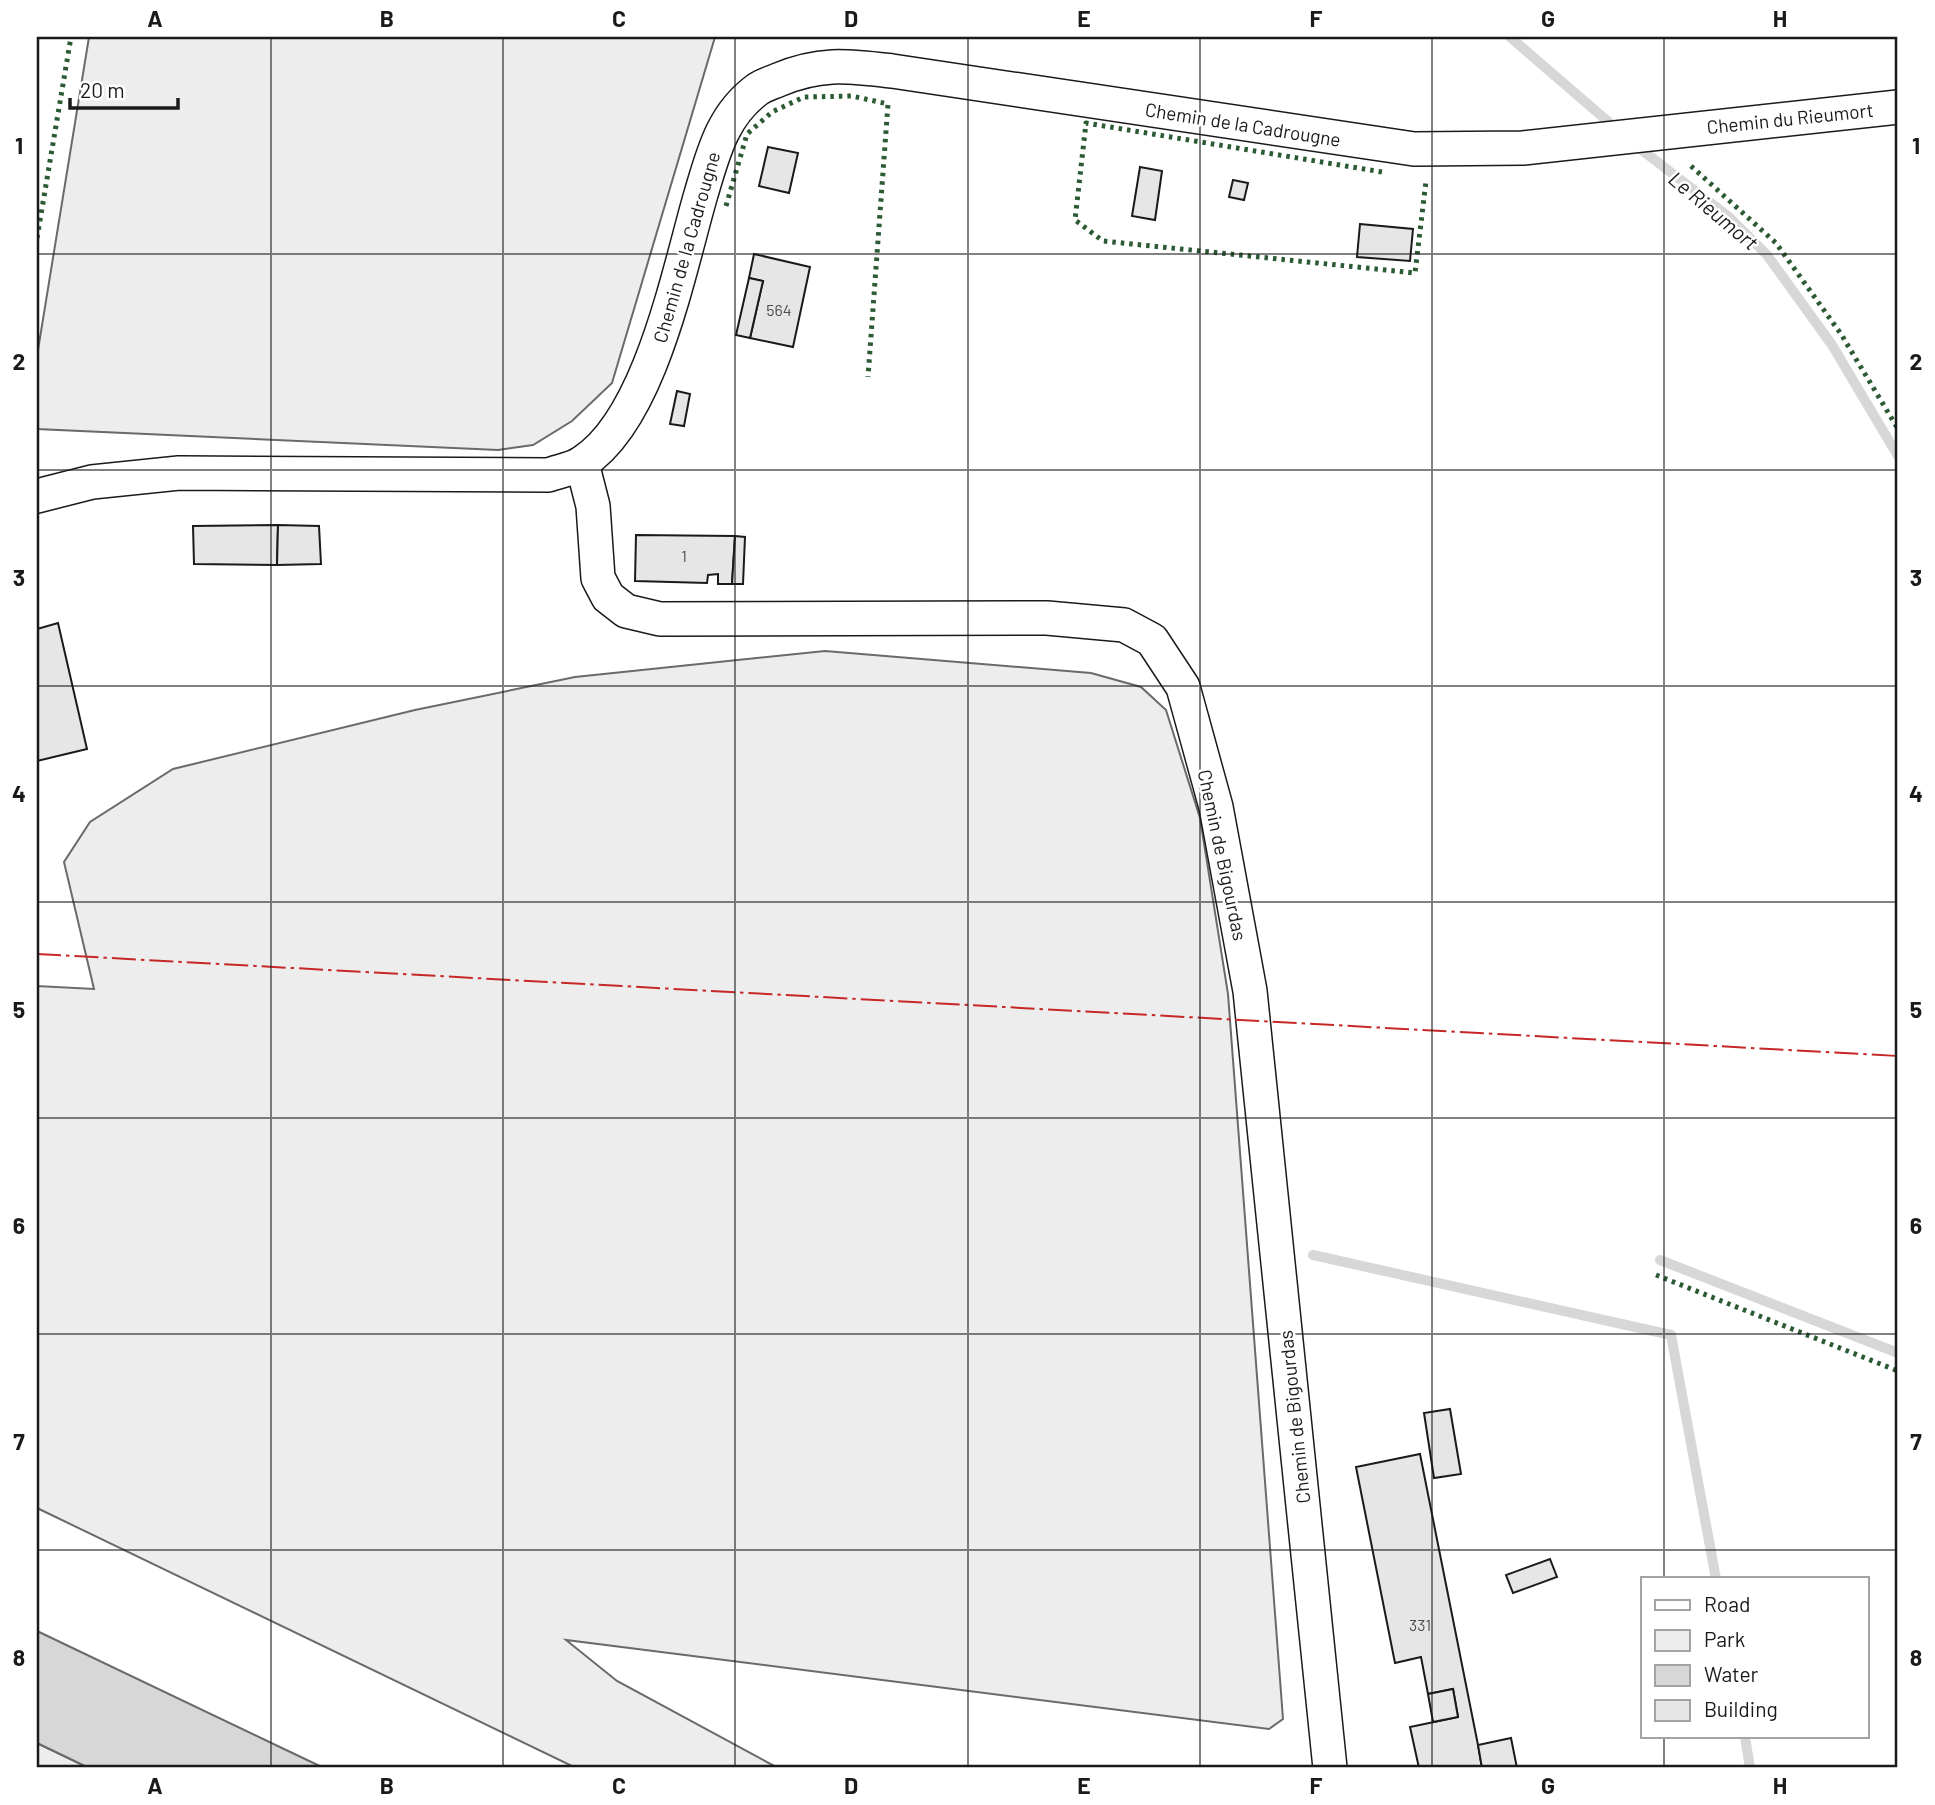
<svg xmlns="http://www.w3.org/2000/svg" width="1935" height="1805" font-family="Barlow,sans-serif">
  <rect width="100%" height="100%" fill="#fff"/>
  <!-- green -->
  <g fill="#ededed" stroke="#6a6a6a" stroke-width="2">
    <polygon points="89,37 715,37 612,383 572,421 533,445 498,450 37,429 37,356"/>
    <polygon points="825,651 1091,673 1141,687 1166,710 1200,818 1228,994 1283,1719 1269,1729 566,1640 617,1681 778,1768 576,1768 37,1508 37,986 94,989 64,862 90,822 173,769 415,710 575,677"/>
    <polygon points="37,1743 89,1768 37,1768"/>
  </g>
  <!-- water -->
  <polygon fill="#d7d7d7" stroke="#6a6a6a" stroke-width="2" points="37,1631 284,1749 324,1768 89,1768 37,1743"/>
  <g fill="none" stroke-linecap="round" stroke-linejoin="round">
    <!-- stream -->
    <g stroke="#d7d7d7" stroke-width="10">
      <polyline points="1510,37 1619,131"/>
      <polyline points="1634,144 1729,217 1767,255 1832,345 1898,456"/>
      <polyline points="1313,1255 1671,1335 1716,1579"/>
      <polyline points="1660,1260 1898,1353"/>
      <polyline points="1745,1737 1750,1768"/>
    </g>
  </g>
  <!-- building -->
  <g fill="#e6e6e6" stroke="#1a1a1a" stroke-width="2">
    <polygon points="768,147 798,153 789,193 759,186"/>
    <polygon points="1140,167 1162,171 1155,220 1132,216"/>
    <polygon points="1233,180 1248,183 1244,200 1229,197"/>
    <polygon points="1360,224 1413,229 1410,261 1357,257"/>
    <polygon points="754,254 810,267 793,347 750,338 763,281 749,278"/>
    <polygon points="749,278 763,281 750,338 736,335"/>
    <polygon points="677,391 690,394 684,426 670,424"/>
    <polygon points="278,525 277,565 194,564 193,526"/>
    <polygon points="278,525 319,526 321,564 277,565"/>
    <polygon points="636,535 735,536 732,584 718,584 718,574 708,575 707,583 635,581"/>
    <polygon points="735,536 745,537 743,584 732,584"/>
    <polygon points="58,623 87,749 37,761 37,629"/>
    <polygon points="1450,1409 1461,1474 1434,1478 1424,1413"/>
    <polygon points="1420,1454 1478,1745 1482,1768 1419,1768 1410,1727 1458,1717 1453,1689 1428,1694 1421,1657 1395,1663 1356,1467"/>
    <polygon points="1550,1559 1557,1577 1513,1593 1506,1575"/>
    <polygon points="1453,1689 1458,1717 1433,1722 1428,1694"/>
    <polygon points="1511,1738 1517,1768 1482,1768 1478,1745"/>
  </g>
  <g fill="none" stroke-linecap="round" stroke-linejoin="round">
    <defs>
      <g id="minor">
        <polyline points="582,463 593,506 598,578 608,597 626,611 660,619 1047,618 1124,625 1152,640 1183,687 1216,807 1250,991 1330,1768"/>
        <path d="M 37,496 L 92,482 L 179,473 L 548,475 C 559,471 574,469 583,462 C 651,418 679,269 701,194 C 713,154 722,115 758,89 C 764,85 771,83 778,80 C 820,62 848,66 892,71 L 1414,149 L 1523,148 L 1898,107"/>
      </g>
    </defs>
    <!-- minor casing -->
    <use href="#minor" stroke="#1a1a1a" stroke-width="36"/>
    <!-- minor -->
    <use href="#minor" stroke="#fff" stroke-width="33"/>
    <!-- hedge -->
    <g stroke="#2b5a34" stroke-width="5" stroke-dasharray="3.5 5" stroke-linecap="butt">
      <polyline points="1691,166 1776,243 1841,334 1898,429"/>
      <polyline points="1382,172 1086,123 1075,220 1103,241 1415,273 1426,181"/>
      <polyline points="726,206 747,134 772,112 804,97 852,96 888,104 868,377"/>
      <polyline points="37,238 71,37"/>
      <polyline points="1656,1275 1898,1371"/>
    </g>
    <!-- power -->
    <polyline stroke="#c62828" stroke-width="2" stroke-dasharray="24 5 3.5 5" stroke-linecap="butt" points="37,954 1898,1056"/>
  </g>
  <!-- grid -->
  <path fill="none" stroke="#1a1a1a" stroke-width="2" stroke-opacity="0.55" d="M 271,37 L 271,1768M 503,37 L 503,1768M 735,37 L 735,1768M 968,37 L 968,1768M 1200,37 L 1200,1768M 1432,37 L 1432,1768M 1664,37 L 1664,1579M 37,254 L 1898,254M 37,470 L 1898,470M 37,686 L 1898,686M 37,902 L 1898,902M 37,1118 L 1898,1118M 37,1334 L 1898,1334M 37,1550 L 1898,1550M 1664,1737 L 1664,1768"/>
  <g text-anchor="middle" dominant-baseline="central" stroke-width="5" stroke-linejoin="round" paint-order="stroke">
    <!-- number labels -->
    <g font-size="16" fill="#4d4d4d">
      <text x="779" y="309">564</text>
      <text x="684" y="555">1</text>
      <text x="1420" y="1624">331</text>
    </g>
    <!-- street labels -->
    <g font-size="19" fill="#1a1a1a" stroke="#fff">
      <text transform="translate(1790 118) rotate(-6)">Chemin du Rieumort</text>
      <text transform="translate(1243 124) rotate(9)">Chemin de la Cadrougne</text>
      <text transform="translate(686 247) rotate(-74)">Chemin de la Cadrougne</text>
      <text transform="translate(1223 855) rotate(78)">Chemin de Bigourdas</text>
      <text transform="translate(1294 1417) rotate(-96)">Chemin de Bigourdas</text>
    </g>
    <!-- water labels -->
    <g font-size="21" font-style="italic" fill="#1a1a1a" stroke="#fff">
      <text transform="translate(1714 210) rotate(40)">Le Rieumort</text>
    </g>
  </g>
  <!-- border -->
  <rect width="1935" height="1805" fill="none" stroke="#ffffff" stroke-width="77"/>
  <!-- legend -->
  <rect x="1641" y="1577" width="228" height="161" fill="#ffffff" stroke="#a3a3a3" stroke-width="2"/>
  <rect x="1655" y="1600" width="35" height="10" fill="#ffffff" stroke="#a3a3a3" stroke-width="2"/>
  <text x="1704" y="1612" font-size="21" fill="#1a1a1a">Road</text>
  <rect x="1655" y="1630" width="35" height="21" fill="#ededed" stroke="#a3a3a3" stroke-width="2"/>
  <text x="1704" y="1647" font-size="21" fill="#1a1a1a">Park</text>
  <rect x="1655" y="1665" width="35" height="21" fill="#d7d7d7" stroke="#a3a3a3" stroke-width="2"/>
  <text x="1704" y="1682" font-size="21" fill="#1a1a1a">Water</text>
  <rect x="1655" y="1700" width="35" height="21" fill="#e6e6e6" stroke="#a3a3a3" stroke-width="2"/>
  <text x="1704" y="1717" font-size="21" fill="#1a1a1a">Building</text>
  <!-- scale -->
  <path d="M70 98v10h108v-10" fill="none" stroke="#1a1a1a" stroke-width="3.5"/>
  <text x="80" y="98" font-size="21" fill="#1a1a1a" stroke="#ffffff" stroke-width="5" paint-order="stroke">20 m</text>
  <rect x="38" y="38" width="1858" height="1728" fill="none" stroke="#1a1a1a" stroke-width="2.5"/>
  <g font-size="23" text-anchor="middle" font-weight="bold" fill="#1a1a1a">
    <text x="155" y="27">A</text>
    <text x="387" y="27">B</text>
    <text x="619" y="27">C</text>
    <text x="851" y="27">D</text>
    <text x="1084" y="27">E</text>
    <text x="1316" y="27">F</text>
    <text x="1548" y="27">G</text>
    <text x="1780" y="27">H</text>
    <text x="19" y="154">1</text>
    <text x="1916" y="154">1</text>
    <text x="19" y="370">2</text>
    <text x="1916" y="370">2</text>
    <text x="19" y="586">3</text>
    <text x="1916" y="586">3</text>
    <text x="19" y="802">4</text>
    <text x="1916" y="802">4</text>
    <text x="19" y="1018">5</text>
    <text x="1916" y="1018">5</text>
    <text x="19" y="1234">6</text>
    <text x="1916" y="1234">6</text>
    <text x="19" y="1450">7</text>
    <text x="1916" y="1450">7</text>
    <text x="19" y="1666">8</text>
    <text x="1916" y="1666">8</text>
    <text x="155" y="1794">A</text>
    <text x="387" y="1794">B</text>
    <text x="619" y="1794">C</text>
    <text x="851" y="1794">D</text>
    <text x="1084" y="1794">E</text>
    <text x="1316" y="1794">F</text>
    <text x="1548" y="1794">G</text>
    <text x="1780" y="1794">H</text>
  </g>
</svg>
